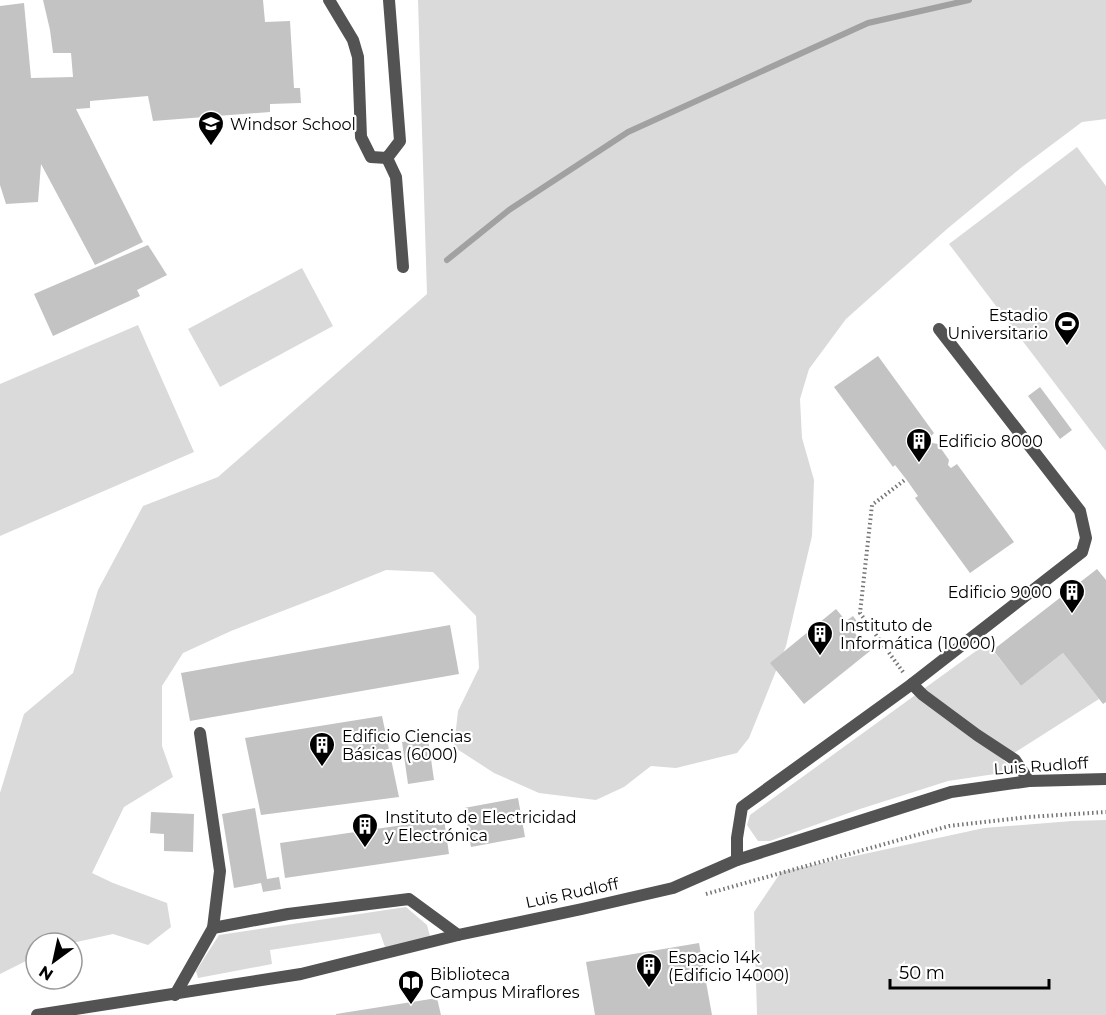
<svg xmlns="http://www.w3.org/2000/svg" width="1106" height="1015" font-family="Montserrat,sans-serif">
  <rect width="100%" height="100%" fill="#fff"/>
  <!-- green -->
  <g fill="#dadada">
    <polygon points="418,0 1106,0 1106,119 1082,122 1022,167 947,229 846,319 809,369 800,399 802,438 814,480 812,536 786,646 749,738 737,753 676,768 651,766 624,787 596,800 539,793 494,773 454,747 458,711 479,668 476,616 433,572 386,570 329,593 231,631 183,653 162,686 162,746 173,777 124,807 92,873 113,883 167,903 171,927 148,945 113,934 72,943 36,943 36,956 0,974 0,793 24,714 73,673 98,590 143,506 218,477 427,294"/>
    <polygon points="1077,147 1106,186 1106,451 949,244"/>
    <polygon points="302,268 333,326 220,387 188,329"/>
    <polygon points="138,325 194,452 0,536 0,384"/>
    <polygon points="987,643 1021,686 1063,653 1099,699 1003,760 1015,771 948,781 860,809 770,841 758,841 747,825 750,815"/>
    <polygon points="1106,820 1106,1015 757,1015 754,912 781,872 984,828 1072,821"/>
    <polygon points="406,907 427,925 431,940 385,947 380,933 270,950 272,964 198,978 196,971 219,935"/>
  </g>
  <g fill="none" stroke-linecap="round" stroke-linejoin="round">
    <!-- stream -->
    <polyline stroke="#a1a1a1" stroke-width="6" points="447,260 509,210 628,132 868,23 969,0"/>
  </g>
  <!-- building -->
  <g fill="#c3c3c3">
    <polygon points="43,0 263,0 265,22 290,21 294,88 300,88 301,103 270,104 270,112 153,121 148,96 90,101 90,108 76,109 143,242 95,265 41,164 38,202 6,204 0,185 0,6 24,3 31,78 73,77 71,53 53,53 50,30"/>
    <polygon points="148,245 167,275 137,290 140,296 53,336 34,294"/>
    <polygon points="878,356 934,433 929,438 932,443 938,444 942,450 949,460 948,465 951,468 957,464 1014,542 970,573 915,498 918,496 906,479 895,465 893,467 834,387"/>
    <polygon points="1040,387 1072,430 1060,439 1028,396"/>
    <polygon points="1097,569 1106,580 1106,702 1103,704 1063,653 1021,686 993,650"/>
    <polygon points="836,609 846,621 853,616 861,627 854,632 870,651 804,704 770,663"/>
    <polygon points="450,625 459,674 190,721 181,673"/>
    <polygon points="382,716 399,797 261,815 245,738"/>
    <polygon points="428,738 434,780 408,784 402,742"/>
    <polygon points="518,798 525,837 471,847 464,808"/>
    <polygon points="255,808 267,879 279,877 281,889 263,892 261,883 234,888 222,814"/>
    <polygon points="151,812 194,814 193,852 164,851 164,834 150,833"/>
    <polygon points="444,819 449,854 285,878 280,843"/>
    <polygon points="699,943 712,1015 595,1015 586,962"/>
    <polygon points="437,998 441,1015 336,1015 336,1014"/>
  </g>
  <g fill="none" stroke-linecap="round" stroke-linejoin="round">
    <!-- path -->
    <g stroke="#757575" stroke-width="4" stroke-dasharray="1.5 3" stroke-linecap="butt">
      <polyline points="903,672 860,613 872,505 906,479"/>
      <polyline points="706,894 949,826 1028,817 1106,812"/>
    </g>
    <!-- lane -->
    <g stroke="#535353" stroke-width="12">
      <polyline points="329,0 353,40 358,57 361,137 371,157 387,158 400,141 389,0"/>
      <polyline points="387,158 396,177 403,267"/>
      <polyline points="939,329 1080,511 1086,538 1082,552 912,684 923,695 977,735 1015,760 1029,781"/>
      <polyline points="200,733 220,871 213,928"/>
      <polyline points="737,860 737,838 742,807 912,684"/>
      <polyline points="175,995 213,928 288,914 409,899 458,935"/>
    </g>
    <!-- street -->
    <polyline stroke="#535353" stroke-width="12" points="37,1015 301,974 458,935 582,909 673,888 737,860 951,792 1029,781 1106,779"/>
  </g>
  <!-- icons -->
  <defs>
    <symbol id="school-pin" viewBox="-11 -11 22 30"><path d="M0 17L-7.5 6A9.5 9.5 0 1 1 7.5 6Z" fill="#000" stroke="#fff"/><path d="M0-5L7-2L0 1L-7-2ZM-4 1L0 2.5L4 1V4Q0 6-4 4Z" fill="#fff"/></symbol>
    <symbol id="stadium-pin" viewBox="-11 -11 22 30"><path d="M0 17L-7.5 6A9.5 9.5 0 1 1 7.5 6Z" fill="#000" stroke="#fff"/><path d="M0-5a6.5 5 0 1 0 0 10a6.5 5 0 1 0 0-10ZM-3.5-1.8h7v3.6h-7Z" fill="#fff"/></symbol>
    <symbol id="building-pin" viewBox="-11 -11 22 30"><path d="M0 17L-7.5 6A9.5 9.5 0 1 1 7.5 6Z" fill="#000" stroke="#fff"/><path d="M-4-6H4V6H1V3H-1V6H-4ZM-2.5-4.3h1.7v1.8h-1.7ZM.8-4.3h1.7v1.8H.8ZM-2.5-1h1.7V.8h-1.7ZM.8-1h1.7V.8H.8Z" fill="#fff"/></symbol>
    <symbol id="library-pin" viewBox="-11 -11 22 30"><path d="M0 17L-7.5 6A9.5 9.5 0 1 1 7.5 6Z" fill="#000" stroke="#fff"/><path d="M-6-4Q-3-5.5-.7-3.5V5Q-3 3-6 4ZM6-4Q3-5.5 .7-3.5V5Q3 3 6 4Z" fill="#fff"/></symbol>
  </defs>
  <g fill-rule="evenodd">
    <use href="#school-pin" x="196" y="109" width="30" height="40"/>
    <use href="#stadium-pin" x="1052" y="309" width="30" height="40"/>
    <use href="#building-pin" x="904" y="426" width="30" height="40"/>
    <use href="#building-pin" x="1057" y="577" width="30" height="40"/>
    <use href="#building-pin" x="805" y="619" width="30" height="40"/>
    <use href="#building-pin" x="307" y="730" width="30" height="40"/>
    <use href="#building-pin" x="350" y="811" width="30" height="40"/>
    <use href="#building-pin" x="634" y="951" width="30" height="40"/>
    <use href="#library-pin" x="396" y="968" width="30" height="40"/>
  </g>
  <g text-anchor="middle" dominant-baseline="central" stroke-width="4.5" stroke-linejoin="round" paint-order="stroke">
    <!-- poi labels -->
    <g font-size="16" fill="#000" stroke="#fff" text-anchor="start">
      <text x="230" y="124">Windsor School</text>
      <text x="1048" y="315" text-anchor="end">Estadio<tspan x="1048" dy="18">Universitario</tspan></text>
      <text x="938" y="441">Edificio 8000</text>
      <text x="1052" y="592" text-anchor="end">Edificio 9000</text>
      <text x="840" y="625">Instituto de<tspan x="840" dy="18">Informática (10000)</tspan></text>
      <text x="342" y="736">Edificio Ciencias<tspan x="342" dy="18">Básicas (6000)</tspan></text>
      <text x="385" y="817">Instituto de Electricidad<tspan x="385" dy="18">y Electrónica</tspan></text>
      <text x="668" y="957">Espacio 14k<tspan x="668" dy="18">(Edificio 14000)</tspan></text>
      <text x="430" y="974">Biblioteca<tspan x="430" dy="18">Campus Miraflores</tspan></text>
    </g>
    <!-- street labels -->
    <g font-size="16" fill="#000" stroke="#fff">
      <text transform="translate(1041 766) rotate(-4)">Luis Rudloff</text>
      <text transform="translate(572 893) rotate(-12)">Luis Rudloff</text>
    </g>
  </g>
  <!-- north arrow -->
  <g transform="translate(54 961) rotate(213)"><circle r="28" fill="#ffffff" stroke="#999999" stroke-width="1.5"/>
  <path d="M0-4.5L10 22L0 15L-10 22Z" fill="#000000"/>
  <text y="-9" font-size="16" font-weight="bold" text-anchor="middle" fill="#000000">N</text>
  </g>
  <!-- scale -->
  <path d="M890 979v9h159v-9" fill="none" stroke="#000000" stroke-width="3"/>
  <text x="899" y="979" font-size="18" fill="#000000" stroke="#ffffff" stroke-width="4.5" paint-order="stroke">50 m</text>
</svg>
